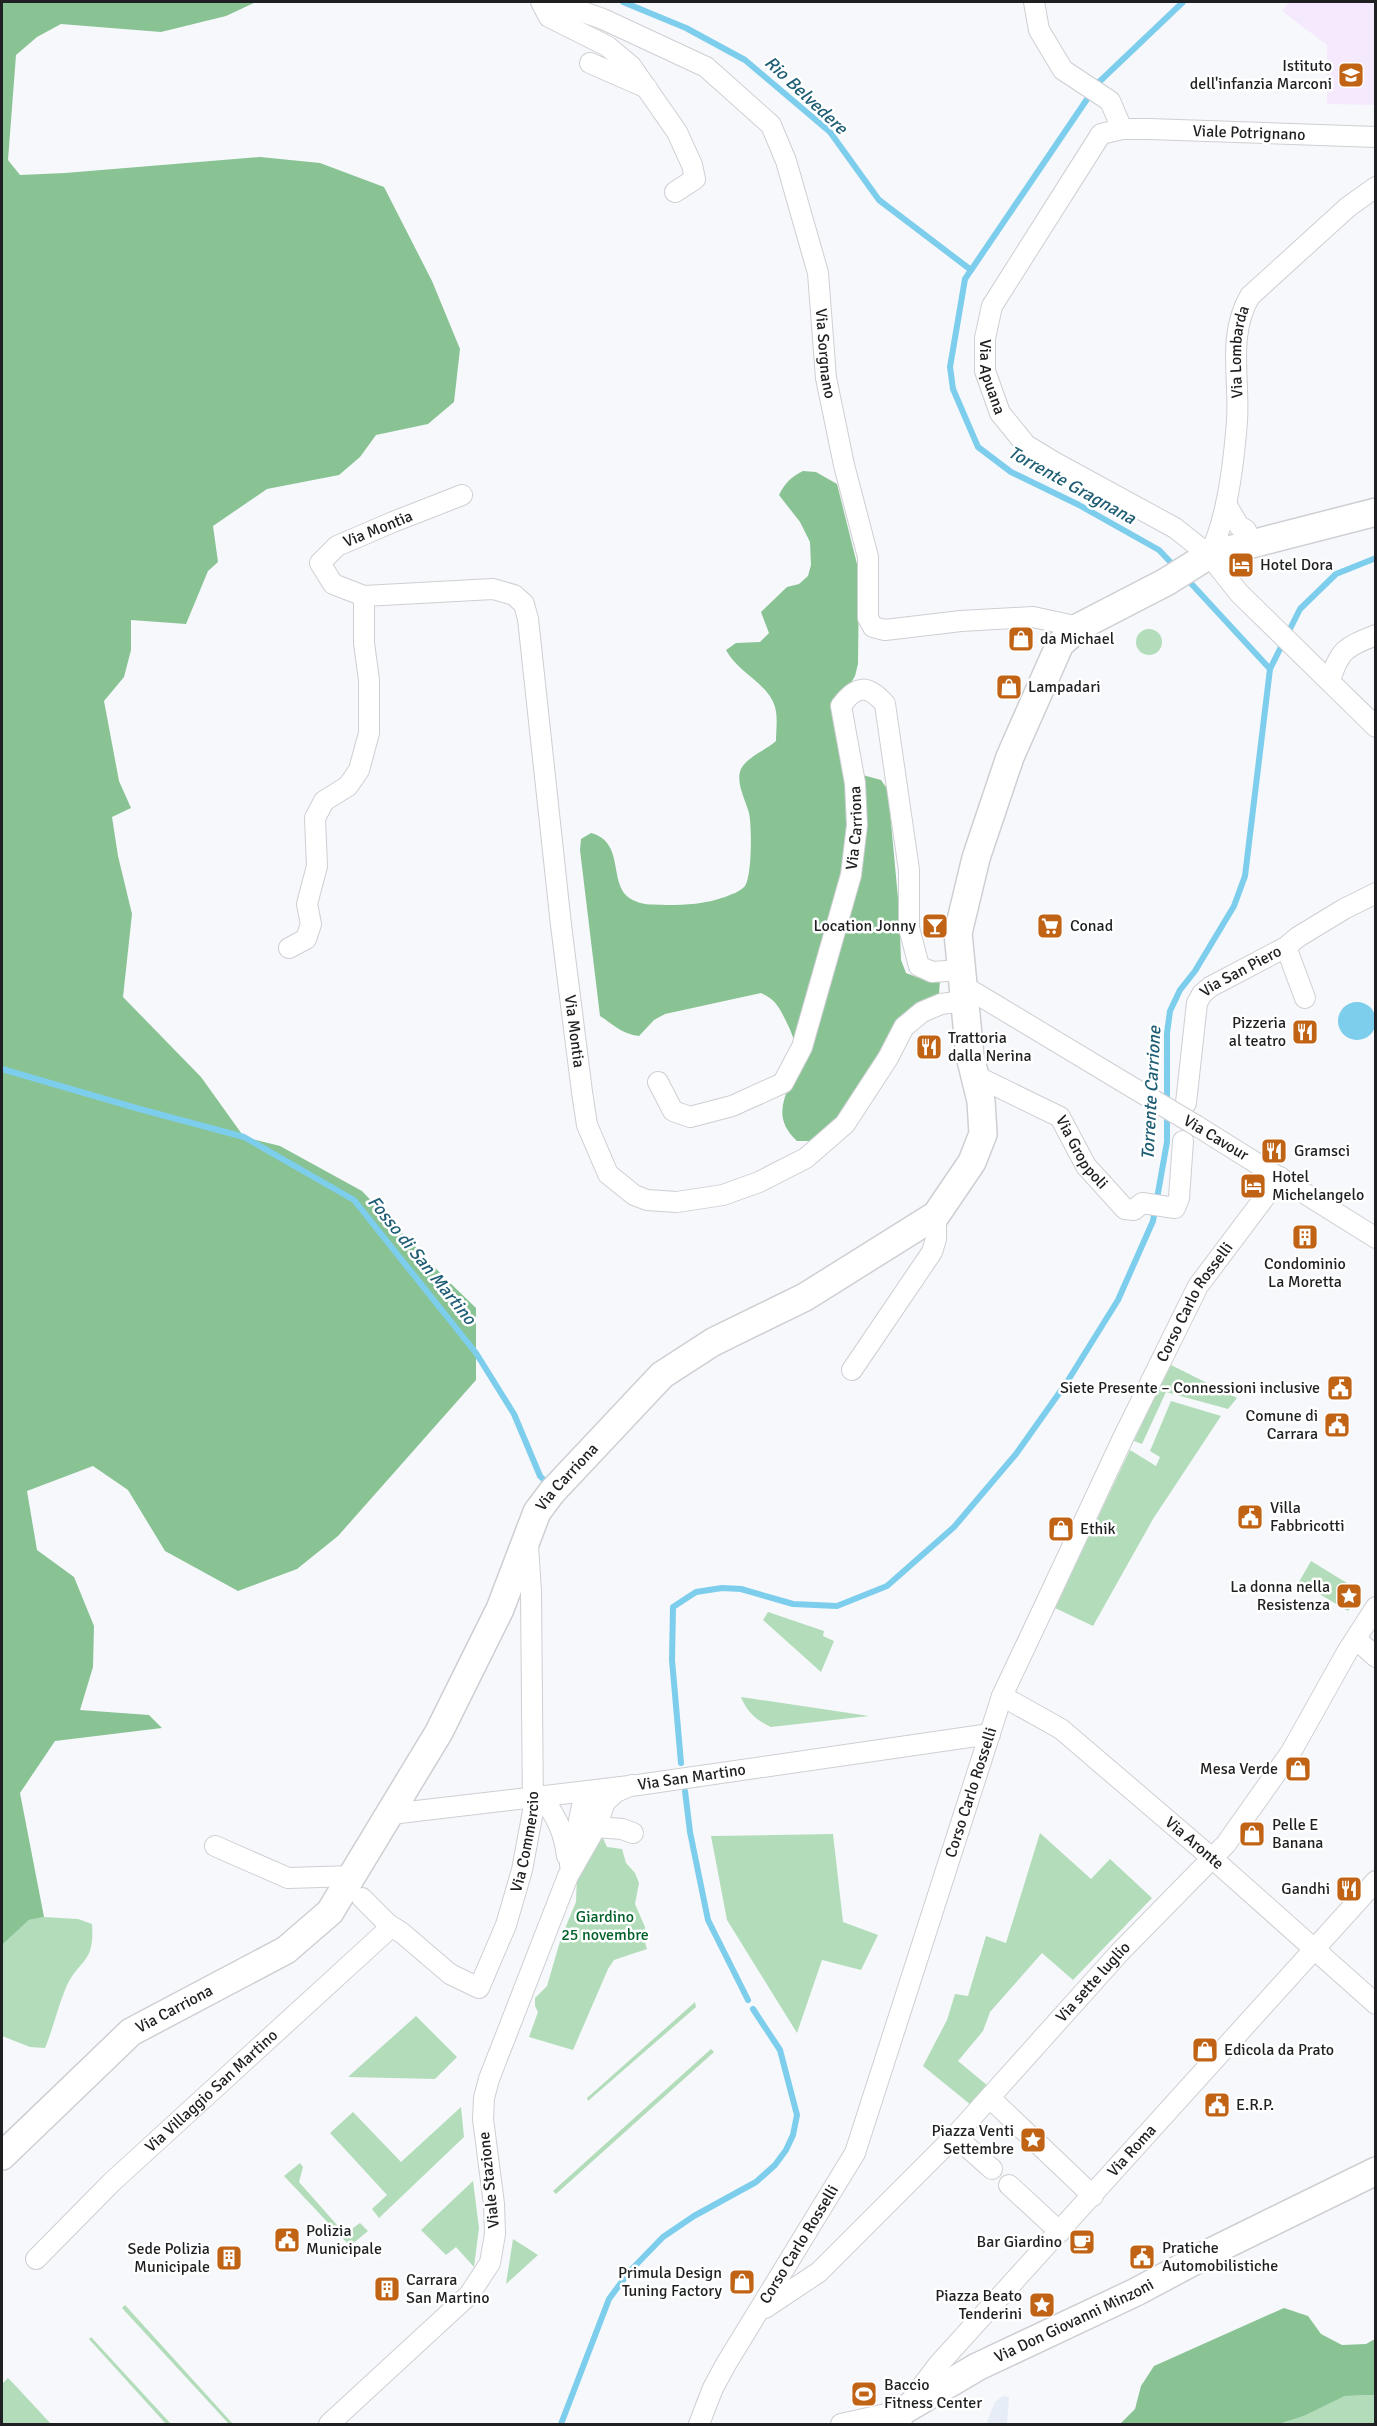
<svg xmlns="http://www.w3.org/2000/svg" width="1377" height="2426" font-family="Signika,sans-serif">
  <rect width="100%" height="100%" fill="#f6f8fb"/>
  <!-- built -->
  <polygon fill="#e7edf7" points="1003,2396 1009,2397 1007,2424 986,2424 995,2402"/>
  <!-- education -->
  <polygon fill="#f4e9fd" points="1289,2 1375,2 1375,105 1327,104 1327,45 1282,11"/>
  <!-- green -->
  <g fill="#b3ddba">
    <circle cx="1149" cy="642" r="13"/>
    <polygon points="1169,1364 1237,1398 1228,1409 1166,1392 1142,1444 1134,1441"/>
    <polygon points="1171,1401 1221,1416 1153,1519 1093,1626 1055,1608 1130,1450 1156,1466 1160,1457 1150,1451"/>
    <polygon points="1311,1561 1360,1591 1348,1611 1299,1582"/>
    <polygon points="768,1612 824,1631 823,1636 834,1641 821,1672 763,1620"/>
    <path d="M 741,1697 L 869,1716 L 771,1727 C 756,1720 747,1712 741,1697 Z"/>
    <polygon points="1040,1833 1091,1879 1110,1859 1152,1898 1073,1980 1042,1953 990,2012 983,2031 958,2061 988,2086 971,2105 923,2066 947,2020 955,1994 968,1996 986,1936 1006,1943"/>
    <polygon points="833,1834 843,1922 878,1935 861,1970 822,1960 797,2033 727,1920 711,1836"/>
    <polygon points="602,1836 607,1847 622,1849 626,1863 635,1873 639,1883 635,1904 645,1927 644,1939 647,1949 614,1960 608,1969 573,2050 529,2037 538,2012 535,2006 535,1998 547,1986 561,1938 576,1902 577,1876"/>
    <path d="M 44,1917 L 78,1919 L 92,1924 C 95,1966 78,1958 65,1990 C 57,2009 53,2029 45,2048 L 30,2047 L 2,2036 L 2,1945 L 29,1920 Z"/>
    <polygon points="695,2002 696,2007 588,2101 587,2098"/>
    <polygon points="416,2016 457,2057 435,2079 348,2077"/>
    <polygon points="711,2049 714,2052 556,2194 553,2191"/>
    <polygon points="461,2107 464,2137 379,2218 372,2209 387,2195 330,2133 353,2112 401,2162"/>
    <polygon points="300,2163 303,2167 299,2182 345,2234 360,2223 368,2231 350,2246 284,2176"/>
    <polygon points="473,2181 479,2228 474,2267 456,2247 446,2255 421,2230"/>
    <polygon points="513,2239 538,2255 506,2284"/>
    <polygon points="125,2305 233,2424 229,2424 122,2308"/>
    <polygon points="91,2337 171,2424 166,2424 89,2339"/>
    <polygon points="8,2378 13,2383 51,2424 2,2424 2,2384"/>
    <polygon points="1375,2395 1375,2424 1279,2424 1304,2416 1345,2396"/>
  </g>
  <!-- forest -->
  <g fill="#89c394">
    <polygon points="2,2 256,2 226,16 161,32 61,24 37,37 16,55 8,160 20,175 65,173 260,157 320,163 384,187 432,281 460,349 454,402 428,424 376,435 360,457 339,475 267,489 213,526 218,562 208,571 186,624 131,620 131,650 124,677 104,701 119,781 131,808 112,817 118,856 132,914 123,997 201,1077 244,1137 280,1146 362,1191 444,1277 476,1308 476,1380 338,1536 297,1569 238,1591 165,1551 128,1490 93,1466 27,1491 37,1550 74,1577 94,1626 93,1667 80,1710 149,1715 162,1728 55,1741 20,1793 44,1917 29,1920 2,1945"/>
    <path d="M 803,471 L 816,472 L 837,484 L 859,572 L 858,664 L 855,676 L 837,707 L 859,774 L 881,780 L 888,790 L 899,909 L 901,960 L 906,973 L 919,978 L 936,976 L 940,980 L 939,993 L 936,997 L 847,1110 L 820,1135 L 809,1141 L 797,1141 C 764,1111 797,1086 796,1055 C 796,1042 791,1031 785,1019 C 779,1007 775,999 761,993 L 665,1014 L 654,1020 L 639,1036 C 622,1034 614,1025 600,1016 L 580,850 L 581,839 L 591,833 C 628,843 605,889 635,901 C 645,906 656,904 666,905 C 687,905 705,904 725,897 C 732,894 740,892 745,886 C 752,876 752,826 749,813 C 746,801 735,782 741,769 C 747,757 766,750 776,741 C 776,730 778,718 775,707 C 768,683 737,672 726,650 L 736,643 L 760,642 L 769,633 L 761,612 L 787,587 L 799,584 L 808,576 L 811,565 L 810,542 L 800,522 L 779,495 C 785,483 791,477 803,471 Z"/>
    <polygon points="1284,2308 1308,2316 1321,2334 1342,2345 1366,2344 1375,2339 1375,2395 1345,2396 1304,2416 1279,2424 1120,2424 1135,2409 1141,2386 1154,2366"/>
  </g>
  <!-- water -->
  <circle fill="#7dcdec" cx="1357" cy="1021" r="19"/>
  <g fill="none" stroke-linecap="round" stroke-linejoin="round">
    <!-- stream -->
    <g stroke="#7dcdec" stroke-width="6">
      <polyline points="623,2 686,28 745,60 830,132 879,200 971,270"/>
      <polyline points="1177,569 1159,550 1079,505 1011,472 978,447 953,389 950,367 965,279 1098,83 1183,2"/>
      <polyline points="1186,578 1270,669"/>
      <polyline points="2,1069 136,1108 244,1137 354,1200 476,1353 514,1414 540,1476 545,1481"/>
      <polyline points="681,1763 672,1660 673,1607 696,1592 722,1588 741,1589 793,1604 837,1606 887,1586 954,1527 1016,1454 1067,1382 1118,1300 1153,1221 1167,1142 1167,1033 1170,1011 1180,990 1195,971 1234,906 1245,876 1270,669 1300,609 1336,574 1376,558"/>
      <polyline points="685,1791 690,1832 708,1920 748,2000"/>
      <polyline points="561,2424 609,2299 629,2272 663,2237 694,2216 756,2182 775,2165 786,2150 793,2135 797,2115 780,2050 753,2009"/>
    </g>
    <defs>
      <g id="street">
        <polyline points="541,2 549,17 607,46 631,66 677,132 692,165 695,179 675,192"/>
        <path id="s1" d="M 555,2 L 603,19 L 706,67 L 771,125 L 786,161 L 818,273 L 826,378 L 844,465 L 868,557 L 868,618 L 873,627 L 885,630 L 961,621 L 1033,617 L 1079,627"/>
        <polyline points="1034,2 1039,30 1063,70 1110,101 1122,129"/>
        <polyline points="590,63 647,88"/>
        <path id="s2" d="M 1376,137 L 1149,129 L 1122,129 L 1101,134 L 992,306 L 985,338 L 985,371 L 1000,413 L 1026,445 L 1054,462 L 1175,528 L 1209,555 L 1239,593 L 1376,727"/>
        <path id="s3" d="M 462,495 L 393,522 L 337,546 L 320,563 L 333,584 L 364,596 L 493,589 L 514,595 L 524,604 L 528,619 L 561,925 L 582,1092 L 587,1125 L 608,1174 L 634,1195 L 647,1200 L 677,1202 L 723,1195 L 759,1182 L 806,1158 L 845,1124 L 888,1058 L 904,1027 L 922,1012 L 941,1004 L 964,1001"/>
        <polyline points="1226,504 1239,526 1246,530"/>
        <path id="s4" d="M 1209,555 C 1227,522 1234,460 1237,421 C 1240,379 1227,335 1250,296 L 1348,207 L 1376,187"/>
        <path d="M 1330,680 C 1340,649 1346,647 1376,635"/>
        <polyline points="1286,947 1305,998"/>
        <polyline points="289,948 306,939 311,924 307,904 317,866 315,818 324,801 348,786 359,770 369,733 369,680 364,643 364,596"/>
        <polyline points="962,985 1155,1101"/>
        <path id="s5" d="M 976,1076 L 1060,1117 L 1086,1166 L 1125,1209 L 1134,1210 L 1142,1203 L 1175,1208 L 1179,1198 L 1183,1141"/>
        <path id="s6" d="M 658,1082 L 673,1111 L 690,1117 L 732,1106 L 783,1083 L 802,1047 L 851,875 L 857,825 L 855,783 L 841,706 C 857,684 868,685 885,704 L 909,870 L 909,928 L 919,966 L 932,972 L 961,970"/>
        <path id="s7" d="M 1186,1103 L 1197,1003 L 1202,994 L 1210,987 L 1286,947 L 1298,937 L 1344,909 L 1376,893"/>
        <polyline points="1197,1126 1376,1238"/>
        <polyline points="852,1370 932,1252 936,1239 936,1215"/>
        <polyline points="1356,1639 1376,1657"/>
        <path id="s8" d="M 1002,1696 L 1061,1729 L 1213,1859 L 1376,2004"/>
        <path d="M 541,1796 C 556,1816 564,1831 567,1856"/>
        <path id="s9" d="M 391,1814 L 638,1785 L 990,1734"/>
        <polyline points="596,1827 622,1829 633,1833"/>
        <polyline points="215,1846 288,1878 353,1876"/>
        <polyline points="570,1865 582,1806 596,1790"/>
        <path id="s10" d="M 362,1898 L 388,1924 L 402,1933 L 450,1974 L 479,1988 L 506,1925 L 522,1870 L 533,1811 L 531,1592 L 528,1545"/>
        <polyline points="990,2098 1093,2196"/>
        <polyline points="955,2136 992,2169"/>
        <polyline points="1009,2185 1060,2232"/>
        <path id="s11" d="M 36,2259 L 112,2182 L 391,1927"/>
        <path id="s12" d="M 765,2308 L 819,2272 L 955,2136 L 1120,1952 L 1226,1844 L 1291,1752 L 1347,1652 L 1376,1607"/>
        <polyline points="329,2424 469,2295 490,2263 495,2234 494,2204 483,2119 484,2098 489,2079 568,1876 596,1827 605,1802 616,1792 632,1785"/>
        <path id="s13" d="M 699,2424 L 713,2388 L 726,2364 L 855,2153 L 1002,1696 L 1044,1607 L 1123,1438 L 1198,1286 L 1280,1177"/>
        <path id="s14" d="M 841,2424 L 904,2410 L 938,2365 L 1376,1881"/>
      </g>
      <g id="secondary">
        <path id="s15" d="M 2,2156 L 131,2032 L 286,1950 L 330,1912 L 439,1732 L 500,1609 L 537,1512 L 552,1492 L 662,1375 L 713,1342 L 805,1297 L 936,1215 L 972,1162 L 983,1134 L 981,1101 L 970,1056 L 958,933 L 976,858 L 1010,757 L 1060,644 L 1079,627 L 1166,582 L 1209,555 L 1376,512"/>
        <path id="s16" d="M 893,2424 L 904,2410 L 977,2367 L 1136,2292 L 1213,2251 L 1376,2171"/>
      </g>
    </defs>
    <!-- street casing -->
    <use href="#street" stroke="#cecfd3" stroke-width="22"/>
    <!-- secondary casing -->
    <use href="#secondary" stroke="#cecfd3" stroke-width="30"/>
    <!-- street -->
    <use href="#street" stroke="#fff" stroke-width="20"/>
    <!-- secondary -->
    <use href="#secondary" stroke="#fff" stroke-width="27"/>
    <defs>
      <polyline id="street-bridge" points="1155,1101 1197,1126"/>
    </defs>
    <!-- street-bridge casing -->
    <use href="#street-bridge" stroke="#cecfd3" stroke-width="22" stroke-linecap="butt"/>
    <!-- street-bridge -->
    <use href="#street-bridge" stroke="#fff" stroke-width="20"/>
  </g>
  <!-- icons -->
  <defs>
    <symbol id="school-square" viewBox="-11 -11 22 22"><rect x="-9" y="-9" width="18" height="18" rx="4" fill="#c06315" stroke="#fff"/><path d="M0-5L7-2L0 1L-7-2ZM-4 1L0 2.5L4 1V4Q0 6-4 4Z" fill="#fff"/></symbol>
    <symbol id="hotel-square" viewBox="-11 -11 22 22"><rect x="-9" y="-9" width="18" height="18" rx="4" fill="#c06315" stroke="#fff"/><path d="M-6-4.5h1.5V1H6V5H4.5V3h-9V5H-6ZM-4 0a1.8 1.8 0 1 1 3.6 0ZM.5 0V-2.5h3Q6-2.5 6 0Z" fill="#fff"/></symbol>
    <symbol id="shop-square" viewBox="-11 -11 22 22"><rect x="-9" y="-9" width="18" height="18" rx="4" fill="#c06315" stroke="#fff"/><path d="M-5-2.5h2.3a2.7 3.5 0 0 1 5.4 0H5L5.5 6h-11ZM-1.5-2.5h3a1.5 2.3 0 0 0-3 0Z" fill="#fff"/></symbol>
    <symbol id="bar-square" viewBox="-11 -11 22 22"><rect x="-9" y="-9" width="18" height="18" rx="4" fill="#c06315" stroke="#fff"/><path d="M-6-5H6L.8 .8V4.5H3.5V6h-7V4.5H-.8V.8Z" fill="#fff"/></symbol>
    <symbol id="supermarket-square" viewBox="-11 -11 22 22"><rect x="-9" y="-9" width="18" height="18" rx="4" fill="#c06315" stroke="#fff"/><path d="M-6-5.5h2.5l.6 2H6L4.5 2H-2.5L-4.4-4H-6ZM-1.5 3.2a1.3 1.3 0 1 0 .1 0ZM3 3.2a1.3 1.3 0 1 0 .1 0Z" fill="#fff"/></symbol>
    <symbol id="restaurant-square" viewBox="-11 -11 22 22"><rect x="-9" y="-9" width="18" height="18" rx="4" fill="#c06315" stroke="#fff"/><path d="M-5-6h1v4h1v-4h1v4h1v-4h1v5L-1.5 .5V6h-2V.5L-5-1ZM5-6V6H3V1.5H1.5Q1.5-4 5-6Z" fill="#fff"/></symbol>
    <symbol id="building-square" viewBox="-11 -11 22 22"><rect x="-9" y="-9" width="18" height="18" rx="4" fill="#c06315" stroke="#fff"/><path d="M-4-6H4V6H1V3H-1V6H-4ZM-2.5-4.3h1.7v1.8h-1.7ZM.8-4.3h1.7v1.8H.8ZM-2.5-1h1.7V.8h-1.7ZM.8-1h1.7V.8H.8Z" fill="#fff"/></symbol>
    <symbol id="civic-square" viewBox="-11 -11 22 22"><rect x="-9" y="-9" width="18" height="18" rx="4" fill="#c06315" stroke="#fff"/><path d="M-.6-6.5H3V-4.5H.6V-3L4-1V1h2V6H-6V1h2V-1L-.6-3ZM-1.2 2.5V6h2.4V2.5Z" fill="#fff"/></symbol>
    <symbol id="sight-square" viewBox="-11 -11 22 22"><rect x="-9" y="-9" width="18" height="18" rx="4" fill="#c06315" stroke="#fff"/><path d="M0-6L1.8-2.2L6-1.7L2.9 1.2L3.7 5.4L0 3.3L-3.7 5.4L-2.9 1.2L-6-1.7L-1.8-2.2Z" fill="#fff"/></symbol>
    <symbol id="cafe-square" viewBox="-11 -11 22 22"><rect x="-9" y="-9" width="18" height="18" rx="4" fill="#c06315" stroke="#fff"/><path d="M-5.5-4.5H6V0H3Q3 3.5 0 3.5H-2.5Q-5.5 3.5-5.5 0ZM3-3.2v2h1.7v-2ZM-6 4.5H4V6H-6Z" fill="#fff"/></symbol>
    <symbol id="stadium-square" viewBox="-11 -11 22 22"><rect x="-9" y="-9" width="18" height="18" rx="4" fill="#c06315" stroke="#fff"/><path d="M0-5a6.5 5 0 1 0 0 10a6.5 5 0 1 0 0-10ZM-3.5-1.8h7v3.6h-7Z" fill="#fff"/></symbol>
  </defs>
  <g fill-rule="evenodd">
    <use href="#school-square" x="1336" y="60" width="30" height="30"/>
    <use href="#hotel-square" x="1226" y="550" width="30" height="30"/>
    <use href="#shop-square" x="1006" y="624" width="30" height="30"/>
    <use href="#shop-square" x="994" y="672" width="30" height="30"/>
    <use href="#bar-square" x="920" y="911" width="30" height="30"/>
    <use href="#supermarket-square" x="1035" y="911" width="30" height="30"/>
    <use href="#restaurant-square" x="1290" y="1017" width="30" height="30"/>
    <use href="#restaurant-square" x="914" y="1032" width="30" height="30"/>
    <use href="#restaurant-square" x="1259" y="1136" width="30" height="30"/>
    <use href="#hotel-square" x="1238" y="1171" width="30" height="30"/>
    <use href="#building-square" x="1290" y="1222" width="30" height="30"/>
    <use href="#civic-square" x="1325" y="1373" width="30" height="30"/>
    <use href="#civic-square" x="1322" y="1410" width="30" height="30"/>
    <use href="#civic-square" x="1235" y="1502" width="30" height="30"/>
    <use href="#shop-square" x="1046" y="1514" width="30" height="30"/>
    <use href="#sight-square" x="1334" y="1581" width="30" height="30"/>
    <use href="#shop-square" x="1283" y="1754" width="30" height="30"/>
    <use href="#shop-square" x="1237" y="1819" width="30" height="30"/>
    <use href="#restaurant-square" x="1334" y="1874" width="30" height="30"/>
    <use href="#shop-square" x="1190" y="2035" width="30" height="30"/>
    <use href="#civic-square" x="1202" y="2090" width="30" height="30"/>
    <use href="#sight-square" x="1018" y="2125" width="30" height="30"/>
    <use href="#civic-square" x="272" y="2225" width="30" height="30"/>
    <use href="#cafe-square" x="1067" y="2227" width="30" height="30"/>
    <use href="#civic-square" x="1127" y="2242" width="30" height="30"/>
    <use href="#building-square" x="214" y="2243" width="30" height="30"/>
    <use href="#shop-square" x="727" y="2267" width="30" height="30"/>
    <use href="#building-square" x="372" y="2274" width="30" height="30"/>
    <use href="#sight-square" x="1027" y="2290" width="30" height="30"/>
    <use href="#stadium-square" x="849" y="2379" width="30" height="30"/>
  </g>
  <g text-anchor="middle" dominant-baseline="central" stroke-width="5" stroke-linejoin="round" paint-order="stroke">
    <!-- poi labels -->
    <g font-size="16" fill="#1f2021" stroke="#fff" text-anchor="start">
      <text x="1332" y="66" text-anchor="end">Istituto<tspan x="1332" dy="18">dell'infanzia Marconi</tspan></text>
      <text x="1260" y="565">Hotel Dora</text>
      <text x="1040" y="639">da Michael</text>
      <text x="1028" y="687">Lampadari</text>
      <text x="916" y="926" text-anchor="end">Location Jonny</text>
      <text x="1070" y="926">Conad</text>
      <text x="1286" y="1023" text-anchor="end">Pizzeria<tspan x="1286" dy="18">al teatro</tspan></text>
      <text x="948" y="1038">Trattoria<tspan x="948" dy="18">dalla Nerina</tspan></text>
      <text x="1294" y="1151">Gramsci</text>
      <text x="1272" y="1177">Hotel<tspan x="1272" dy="18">Michelangelo</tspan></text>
      <text x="1305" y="1264" text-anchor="middle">Condominio<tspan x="1305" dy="18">La Moretta</tspan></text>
      <text x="1320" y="1388" text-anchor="end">Siete Presente – Connessioni inclusive</text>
      <text x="1318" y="1416" text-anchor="end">Comune di<tspan x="1318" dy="18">Carrara</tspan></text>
      <text x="1270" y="1508">Villa<tspan x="1270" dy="18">Fabbricotti</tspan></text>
      <text x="1080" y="1529">Ethik</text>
      <text x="1330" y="1587" text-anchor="end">La donna nella<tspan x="1330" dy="18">Resistenza</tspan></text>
      <text x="1278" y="1769" text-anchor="end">Mesa Verde</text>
      <text x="1272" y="1825">Pelle E<tspan x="1272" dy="18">Banana</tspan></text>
      <text x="1330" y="1889" text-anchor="end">Gandhi</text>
      <text x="1224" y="2050">Edicola da Prato</text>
      <text x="1236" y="2105">E.R.P.</text>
      <text x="1014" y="2131" text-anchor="end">Piazza Venti<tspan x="1014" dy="18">Settembre</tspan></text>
      <text x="306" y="2231">Polizia<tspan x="306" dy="18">Municipale</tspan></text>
      <text x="1062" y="2242" text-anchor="end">Bar Giardino</text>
      <text x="1162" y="2248">Pratiche<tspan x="1162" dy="18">Automobilistiche</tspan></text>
      <text x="210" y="2249" text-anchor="end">Sede Polizia<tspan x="210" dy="18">Municipale</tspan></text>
      <text x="722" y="2273" text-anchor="end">Primula Design<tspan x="722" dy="18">Tuning Factory</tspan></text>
      <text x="406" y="2280">Carrara<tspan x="406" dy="18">San Martino</tspan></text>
      <text x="1022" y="2296" text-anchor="end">Piazza Beato<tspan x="1022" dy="18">Tenderini</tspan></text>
      <text x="884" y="2385">Baccio<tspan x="884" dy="18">Fitness Center</tspan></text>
    </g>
    <!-- street labels -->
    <g font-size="16" fill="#1f2021" stroke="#fff">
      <text transform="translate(1249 133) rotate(2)">Viale Potrignano</text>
      <text stroke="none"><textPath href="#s4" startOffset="207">Via Lombarda</textPath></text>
      <text stroke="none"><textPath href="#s1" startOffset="488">Via Sorgnano</textPath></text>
      <text stroke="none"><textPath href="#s2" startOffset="552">Via Apuana</textPath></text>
      <text transform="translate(378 529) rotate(-22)">Via Montia</text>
      <text stroke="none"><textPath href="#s6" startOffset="417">Via Carriona</textPath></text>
      <text stroke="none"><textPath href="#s7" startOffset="156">Via San Piero</textPath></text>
      <text stroke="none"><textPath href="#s3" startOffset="812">Via Montia</textPath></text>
      <text transform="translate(1216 1138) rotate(31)">Via Cavour</text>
      <text stroke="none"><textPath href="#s5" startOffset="135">Via Groppoli</textPath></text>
      <text stroke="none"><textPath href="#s13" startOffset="1232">Corso Carlo Rosselli</textPath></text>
      <text stroke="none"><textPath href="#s15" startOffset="910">Via Carriona</textPath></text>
      <text stroke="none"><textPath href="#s9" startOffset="303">Via San Martino</textPath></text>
      <text stroke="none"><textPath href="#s13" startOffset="692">Corso Carlo Rosselli</textPath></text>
      <text stroke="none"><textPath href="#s10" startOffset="303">Via Commercio</textPath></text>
      <text stroke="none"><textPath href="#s8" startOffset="243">Via Aronte</textPath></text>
      <text stroke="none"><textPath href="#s12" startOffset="464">Via sette luglio</textPath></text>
      <text stroke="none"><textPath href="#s15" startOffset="228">Via Carriona</textPath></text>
      <text stroke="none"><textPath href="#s11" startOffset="243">Via Villaggio San Martino</textPath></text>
      <text stroke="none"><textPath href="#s14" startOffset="410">Via Roma</textPath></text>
      <text transform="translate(489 2180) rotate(-96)">Viale Stazione</text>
      <text stroke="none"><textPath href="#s13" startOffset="206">Corso Carlo Rosselli</textPath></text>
      <text stroke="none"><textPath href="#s16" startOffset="210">Via Don Giovanni Minzoni</textPath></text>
    </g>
    <!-- park labels -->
    <g font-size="16" fill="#006028" stroke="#fff">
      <text x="605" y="1917">Giardino<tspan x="605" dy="18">25 novembre</tspan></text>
    </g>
    <!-- water labels -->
    <g font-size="18" font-style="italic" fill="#1f5e74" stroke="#fff">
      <text transform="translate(806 95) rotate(43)">Rio Belvedere</text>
      <text transform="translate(1072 485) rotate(29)">Torrente Gragnana</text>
      <text transform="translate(1151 1093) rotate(-87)">Torrente Carrione</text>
      <text transform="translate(422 1260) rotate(51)">Fosso di San Martino</text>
    </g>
  </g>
  <!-- border -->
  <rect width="1377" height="2426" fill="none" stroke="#1f2021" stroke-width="6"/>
</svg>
